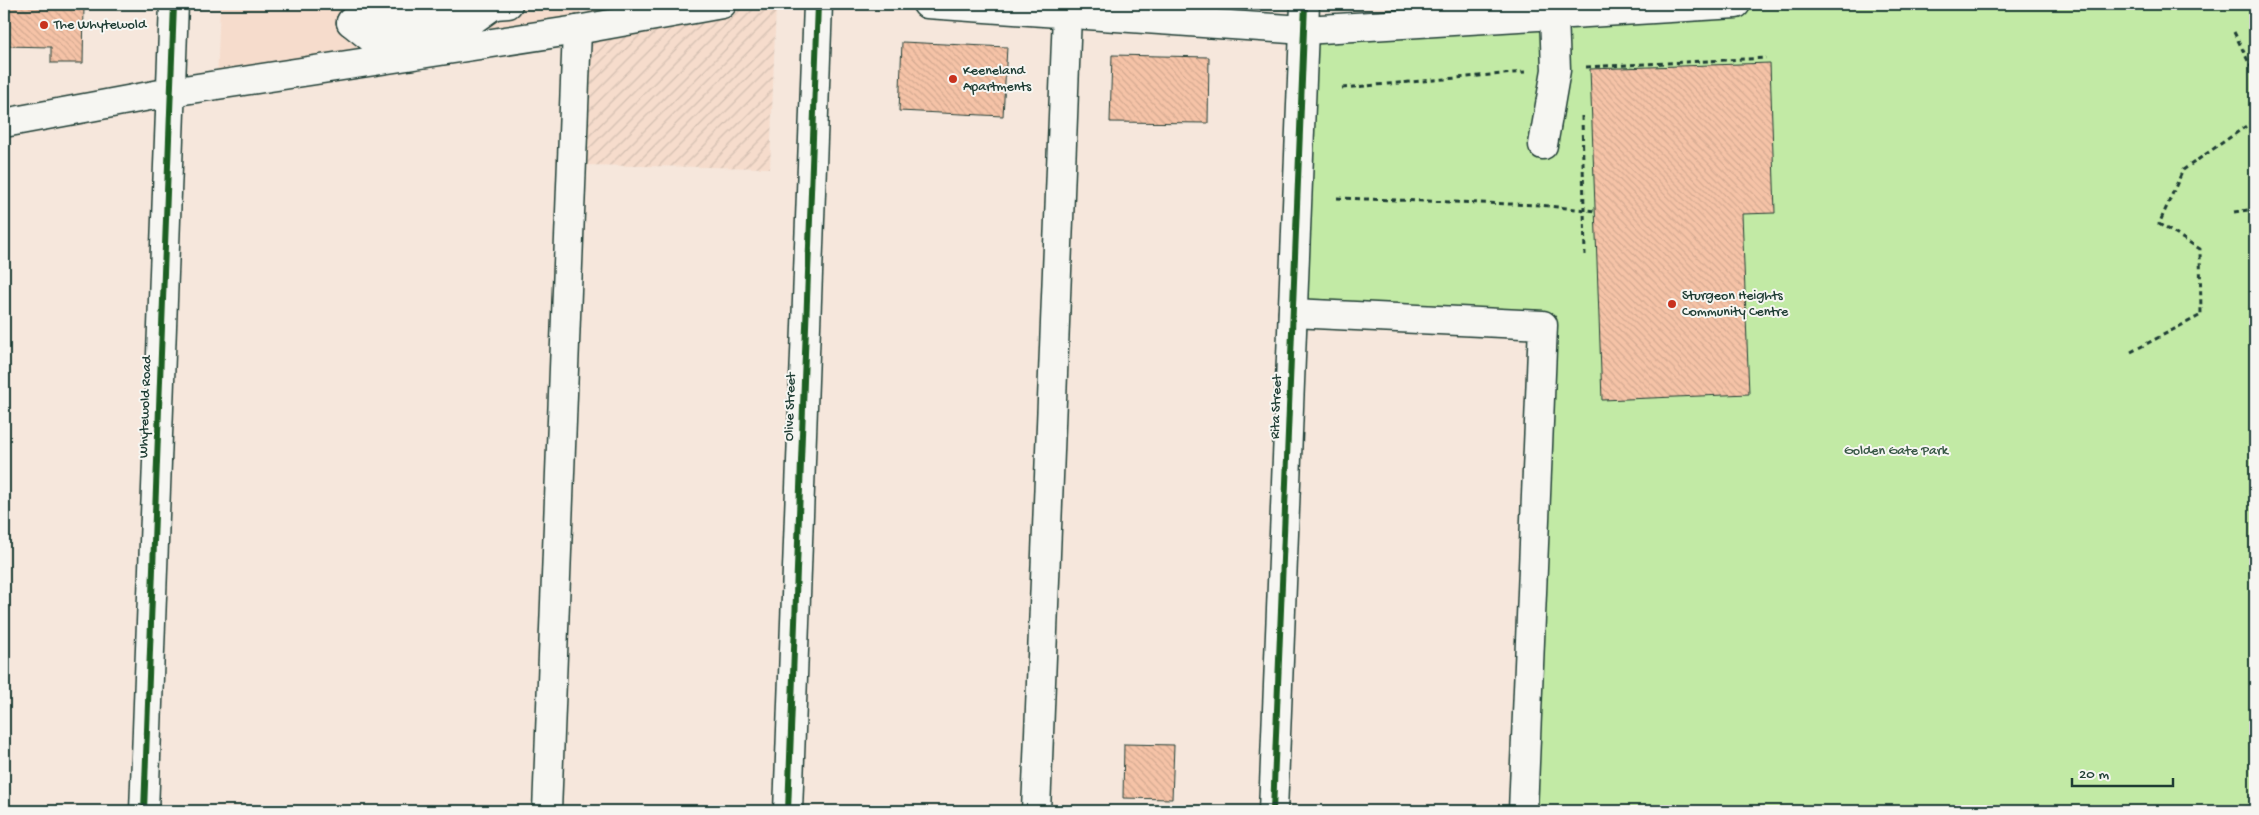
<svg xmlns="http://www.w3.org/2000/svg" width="2259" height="815" font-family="'Gochi Hand',sans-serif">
  <defs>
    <pattern id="industrial-furrows" width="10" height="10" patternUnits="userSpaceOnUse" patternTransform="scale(1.25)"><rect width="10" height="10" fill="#f6dccc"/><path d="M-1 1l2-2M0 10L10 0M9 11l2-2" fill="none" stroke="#d2beb0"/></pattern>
    <pattern id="building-back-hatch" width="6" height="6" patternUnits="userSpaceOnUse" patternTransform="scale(1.25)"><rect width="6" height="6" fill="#f6c3a7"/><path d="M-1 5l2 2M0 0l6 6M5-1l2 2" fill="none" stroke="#d2a890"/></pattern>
  </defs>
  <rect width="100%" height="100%" fill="#f6e7dc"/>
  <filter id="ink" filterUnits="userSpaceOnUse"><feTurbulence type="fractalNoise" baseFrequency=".02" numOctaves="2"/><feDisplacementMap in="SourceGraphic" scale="10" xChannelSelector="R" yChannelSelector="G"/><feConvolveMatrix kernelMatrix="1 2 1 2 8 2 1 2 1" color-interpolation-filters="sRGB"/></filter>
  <g filter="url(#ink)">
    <!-- built -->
    <polygon fill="#f6dccc" points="220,4 581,4 579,23 217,82"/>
    <!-- industrial -->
    <polygon fill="url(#industrial-furrows)" points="589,4 776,4 770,168 578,165"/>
    <!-- green -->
    <polygon fill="#c2eaa5" stroke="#70946c" points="1736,4 2255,4 2255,811 1523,811 1543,325 1293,313 1304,30"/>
    <!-- building -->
    <g fill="url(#building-back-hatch)" stroke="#1f3d34">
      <polygon points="4,4 84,4 83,63 51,63 51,47 4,46"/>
      <polygon points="902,42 1007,47 1003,116 899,111"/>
      <polygon points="1112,55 1209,57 1208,123 1110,122"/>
      <polygon points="1770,63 1775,213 1742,214 1749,394 1602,400 1590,69"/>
      <polygon points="1124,744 1174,745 1172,799 1123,798"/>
    </g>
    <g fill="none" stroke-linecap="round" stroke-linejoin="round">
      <defs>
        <g id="minor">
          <polyline points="927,4 1304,30 1736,4"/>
          <polyline points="351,22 440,9 508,4"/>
          <polyline points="351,22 376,42 417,39 461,28 492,6"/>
          <polyline points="4,123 171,92 577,30 722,4"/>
          <polyline points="1543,145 1556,70 1554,15"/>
          <polyline points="1293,313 1543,325 1523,811"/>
          <polyline points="144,811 174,4"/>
          <polyline points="547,811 577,30"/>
          <polyline points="788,811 818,4"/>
          <polyline points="1036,811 1067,14"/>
          <polyline points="1273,811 1305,4"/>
        </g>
      </defs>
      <!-- minor casing -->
      <use href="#minor" stroke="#1f3d34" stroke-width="31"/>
      <!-- path -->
      <g stroke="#1f3d34" stroke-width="3" stroke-dasharray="5 4" stroke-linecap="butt">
        <polyline points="2234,32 2255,75"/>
        <polyline points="1586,67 1766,58"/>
        <polyline points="1342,88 1525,72"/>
        <polyline points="1582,116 1585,255"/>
        <polyline points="1337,198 1539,205 1595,211"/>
        <polyline points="2234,212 2255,209"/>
        <polyline points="2131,352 2201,315 2200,249 2159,224 2183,170 2255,120"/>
      </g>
      <!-- minor -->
      <use href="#minor" stroke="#f6f6f2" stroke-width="28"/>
      <defs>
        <g id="cycleway">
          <polyline points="144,811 174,4"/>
          <polyline points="788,811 818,4"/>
          <polyline points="1273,811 1305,4"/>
        </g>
      </defs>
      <!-- cycleway casing -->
      <use href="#cycleway" stroke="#f6f6f2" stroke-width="9"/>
      <!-- cycleway -->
      <use href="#cycleway" stroke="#1b5e20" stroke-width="6"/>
    </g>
  </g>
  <!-- markers -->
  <g fill="#c8321e" stroke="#f6f6f2" stroke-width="2">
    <circle cx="44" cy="25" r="5"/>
    <circle cx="953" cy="79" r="5"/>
    <circle cx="1672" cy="304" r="5"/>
  </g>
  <g text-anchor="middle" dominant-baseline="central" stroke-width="4" stroke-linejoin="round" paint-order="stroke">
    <!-- poi labels -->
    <g font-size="14" fill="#1f3d34" stroke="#f6f6f2" text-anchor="start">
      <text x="54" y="25">The Whytewold</text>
      <text x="963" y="71">Keeneland<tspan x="963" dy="16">Apartments</tspan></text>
      <text x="1682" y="296">Sturgeon Heights<tspan x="1682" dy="16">Community Centre</tspan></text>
    </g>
    <!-- street labels -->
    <g font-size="14" fill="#1f3d34" stroke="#f6f6f2">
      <text transform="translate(146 407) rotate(-88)">Whytewold Road</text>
      <text transform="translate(791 407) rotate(-88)">Olive Street</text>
      <text transform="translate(1277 407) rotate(-88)">Rita Street</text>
    </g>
    <!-- park labels -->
    <g font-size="14" fill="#375745" stroke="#f6f6f2">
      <text x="1896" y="451">Golden Gate Park</text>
    </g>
  </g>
  <!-- margin -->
  <rect width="2259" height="815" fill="none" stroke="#f6f6f2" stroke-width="20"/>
  <rect x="10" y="10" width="2239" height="795" fill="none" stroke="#1f3d34" stroke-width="2" filter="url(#ink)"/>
  <!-- scale -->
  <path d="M2072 778v8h101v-8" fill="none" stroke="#1f3d34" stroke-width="2.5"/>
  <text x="2079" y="778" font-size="15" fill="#1f3d34" stroke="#f6f6f2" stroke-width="4" paint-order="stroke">20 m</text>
</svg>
